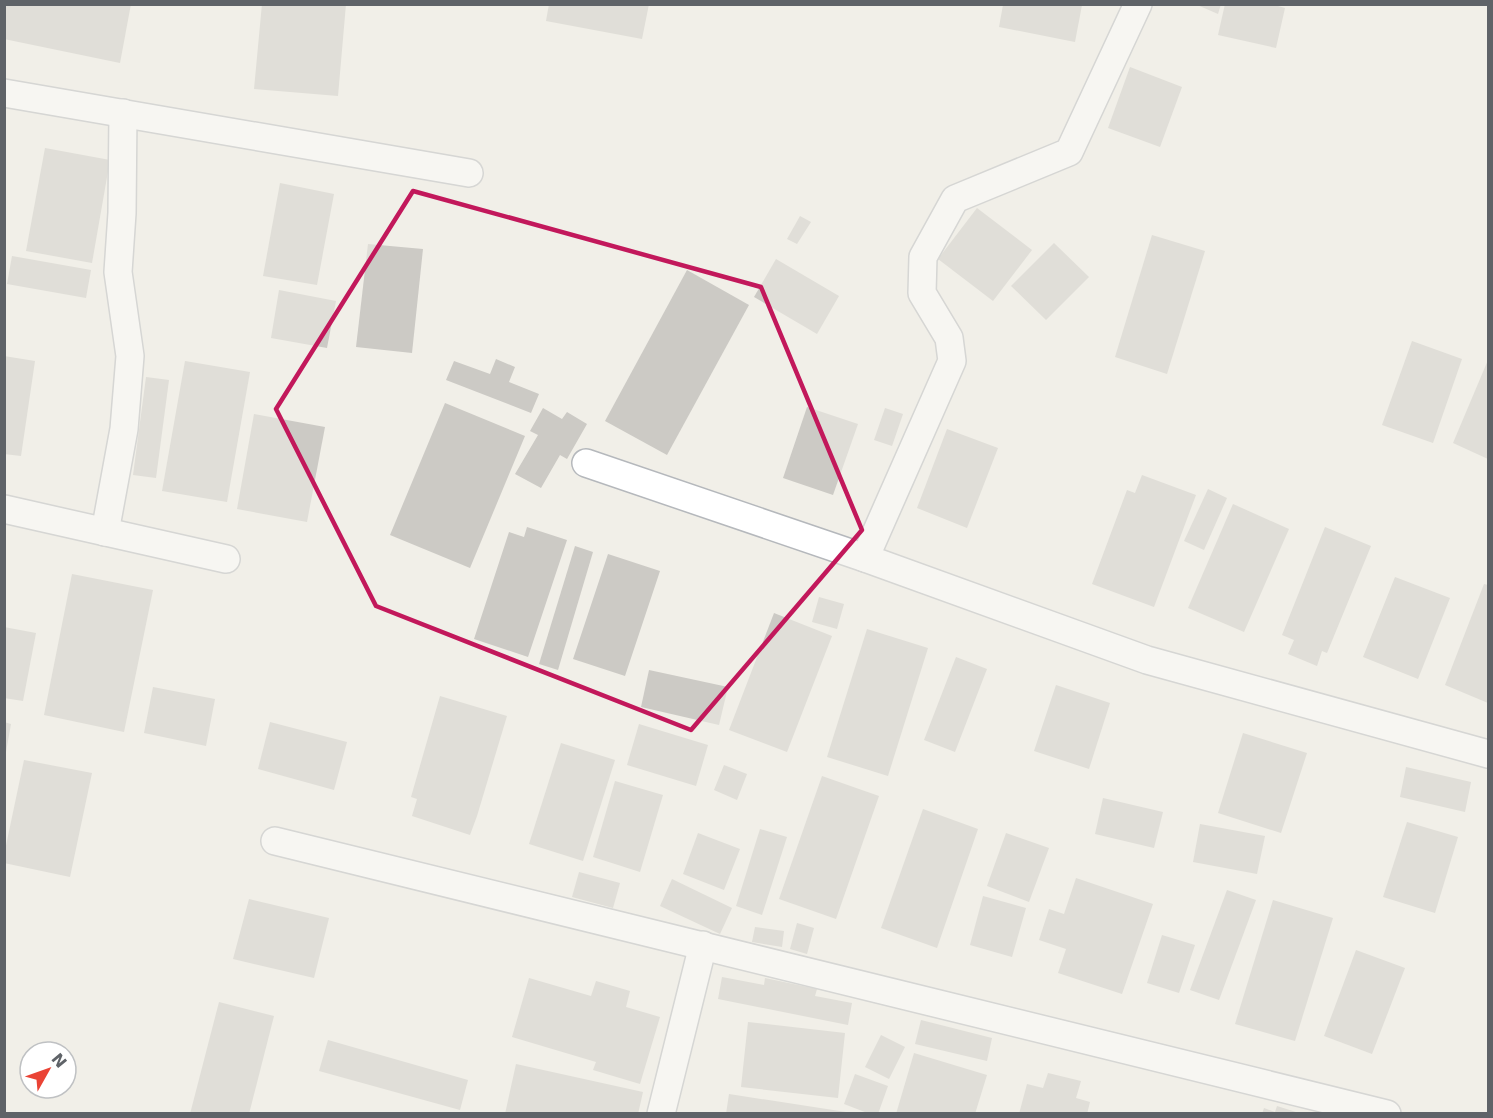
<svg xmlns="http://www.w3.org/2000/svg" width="1493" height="1118" font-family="'DejaVu Sans',sans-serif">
  <rect width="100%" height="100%" fill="#f1efe8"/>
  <!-- building -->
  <g fill="#cccac5">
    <polygon points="4,4 131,4 120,63 4,39"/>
    <polygon points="262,4 346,4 338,96 254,89"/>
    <polygon points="549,4 649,4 642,39 546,21"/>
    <polygon points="1195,4 1221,4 1218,14"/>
    <polygon points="1225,4 1271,4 1285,8 1276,48 1218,35"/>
    <polygon points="1003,5 1082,5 1075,42 999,27"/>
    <polygon points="1130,67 1182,87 1160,147 1108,128"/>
    <polygon points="45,148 110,160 92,263 26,251"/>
    <polygon points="280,183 334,194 317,285 263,276"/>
    <polygon points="977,208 1032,250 993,301 938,259"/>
    <polygon points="800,216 811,222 797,244 787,239"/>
    <polygon points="1152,235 1205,251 1167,374 1115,357"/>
    <polygon points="1054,243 1089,277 1046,320 1011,286"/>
    <polygon points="368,244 423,249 412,353 356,347"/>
    <polygon points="12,256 91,270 86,298 7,284"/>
    <polygon points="776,259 839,296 817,334 754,297"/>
    <polygon points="687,270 749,305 667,455 605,421"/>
    <polygon points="279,290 336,301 327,348 271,338"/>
    <polygon points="1412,341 1462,359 1433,443 1382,425"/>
    <polygon points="4,356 35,361 21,456 4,454"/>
    <polygon points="496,359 515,367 509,382 539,394 531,413 446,380 454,361 490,374"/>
    <polygon points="1488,360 1488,459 1453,443"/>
    <polygon points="185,361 250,372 227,502 162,491"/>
    <polygon points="146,377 169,380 156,478 133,475"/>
    <polygon points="445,403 525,436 470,568 390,535"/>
    <polygon points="807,407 858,424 833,495 783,478"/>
    <polygon points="543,408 562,419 567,412 587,424 567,459 560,455 541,488 515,474 538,435 530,431"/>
    <polygon points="885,408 903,414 892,446 874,440"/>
    <polygon points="254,414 325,427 307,522 237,509"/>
    <polygon points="947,429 998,448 967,528 917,508"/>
    <polygon points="1142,475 1196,495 1154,607 1092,584 1127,490 1135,493"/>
    <polygon points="1208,489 1227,498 1204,550 1184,541"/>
    <polygon points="1233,504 1289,529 1244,632 1188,608"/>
    <polygon points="527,527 567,540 528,657 474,639 509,532 524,537"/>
    <polygon points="1325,527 1371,546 1327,653 1322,651 1317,666 1288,654 1294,640 1282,635"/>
    <polygon points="575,546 593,552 558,670 539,664"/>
    <polygon points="608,554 660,571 625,676 573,659"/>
    <polygon points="72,574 153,590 124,732 44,715"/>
    <polygon points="1395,577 1450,598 1418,679 1363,657"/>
    <polygon points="1484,584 1488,585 1488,703 1445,685"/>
    <polygon points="819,597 844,604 837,629 812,622"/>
    <polygon points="774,613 832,636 787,752 729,730"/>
    <polygon points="4,627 36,633 23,701 4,698"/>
    <polygon points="867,629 928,648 888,776 827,757"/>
    <polygon points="956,657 987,669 955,752 924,740"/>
    <polygon points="649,670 728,687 719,725 641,707"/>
    <polygon points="1056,685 1110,703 1089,769 1034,751"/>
    <polygon points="153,687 215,699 206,746 144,733"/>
    <polygon points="440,696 507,716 477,816 470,835 412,816 417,799 411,797"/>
    <polygon points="4,722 11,724 6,752 4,752"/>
    <polygon points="270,722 347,742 334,790 258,769"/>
    <polygon points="639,724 708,745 696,786 627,765"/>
    <polygon points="1243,733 1307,753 1281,833 1218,813"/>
    <polygon points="561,743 615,760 583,861 529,844"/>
    <polygon points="24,760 92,773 70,877 4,863 4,855"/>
    <polygon points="724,765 747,774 737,800 714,790"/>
    <polygon points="1406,767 1471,782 1465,812 1400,797"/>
    <polygon points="822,776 879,796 836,919 779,899"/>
    <polygon points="615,781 663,795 640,872 593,857"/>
    <polygon points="1103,798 1163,812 1154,848 1095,834"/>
    <polygon points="923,809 978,829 937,948 881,928"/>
    <polygon points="1407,822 1458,837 1435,913 1383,897"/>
    <polygon points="1200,824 1265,836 1257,874 1193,862"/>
    <polygon points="760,829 787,837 762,915 736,906"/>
    <polygon points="698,833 740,849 724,890 683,874"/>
    <polygon points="1006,833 1049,848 1029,902 987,886"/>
    <polygon points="579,872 620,883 613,908 572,897"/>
    <polygon points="1076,878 1153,904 1122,994 1058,973 1066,949 1039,940 1049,909 1064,914"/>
    <polygon points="672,879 732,908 720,934 660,906"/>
    <polygon points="1227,890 1256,900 1219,1000 1190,990"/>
    <polygon points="983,896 1026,908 1012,957 970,945"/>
    <polygon points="249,899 329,918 314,978 233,959"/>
    <polygon points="1273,900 1333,918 1295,1041 1235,1024"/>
    <polygon points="797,923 814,928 807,954 790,949"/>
    <polygon points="755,927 784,931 782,947 752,942"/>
    <polygon points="1162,935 1195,945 1179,993 1147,983"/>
    <polygon points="1356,950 1405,968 1372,1054 1324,1036"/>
    <polygon points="722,977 764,985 765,978 817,989 815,996 852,1003 848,1025 718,999"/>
    <polygon points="529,978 591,996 596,981 630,991 626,1007 660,1017 640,1084 593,1070 596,1062 512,1037"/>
    <polygon points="219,1002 274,1016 249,1114 190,1114"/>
    <polygon points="921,1020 992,1038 987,1061 915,1044"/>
    <polygon points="748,1022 845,1033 838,1098 741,1087"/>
    <polygon points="881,1035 905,1047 889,1079 865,1067"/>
    <polygon points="328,1040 468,1080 460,1110 319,1071"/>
    <polygon points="914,1053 987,1075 975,1114 896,1114"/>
    <polygon points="516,1064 643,1092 638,1114 505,1114"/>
    <polygon points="1048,1073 1081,1081 1076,1098 1090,1102 1087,1114 1019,1114 1027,1084 1043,1088"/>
    <polygon points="855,1074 888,1086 878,1114 870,1114 844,1104"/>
    <polygon points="729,1094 846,1112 846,1114 726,1114"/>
    <polygon points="1277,1106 1299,1113 1299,1114 1262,1114 1264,1108 1275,1112"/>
  </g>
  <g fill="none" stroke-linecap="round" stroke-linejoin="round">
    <defs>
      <g id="minor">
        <polyline points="4,93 469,173"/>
        <polyline points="586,463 865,558 1147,660 1488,754"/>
        <polyline points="4,509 226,559"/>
        <polyline points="105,532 124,429 130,356 118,272 122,213 123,113"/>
        <polyline points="865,558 952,361 949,338 922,293 923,257 955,199 1069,152 1138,4"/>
        <polyline points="275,841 1387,1114"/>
        <polyline points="661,1114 703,945"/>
      </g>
    </defs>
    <!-- minor casing -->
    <use href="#minor" stroke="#b5b8bc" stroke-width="30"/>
    <!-- minor -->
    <use href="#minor" stroke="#fff" stroke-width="27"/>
  </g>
  <!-- marked area -->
  <path d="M0 0H1493V1118H0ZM 413,191 L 761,287 L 862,530 L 691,730 L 376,606 L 276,409 Z" fill="#f1efe8" fill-opacity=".55" fill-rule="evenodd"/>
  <path fill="none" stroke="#c2185b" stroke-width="4.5" stroke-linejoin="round" d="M 413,191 L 761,287 L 862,530 L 691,730 L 376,606 L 276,409 Z"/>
  <!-- border -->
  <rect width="1493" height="1118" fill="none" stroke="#5f6368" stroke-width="12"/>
  <!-- north arrow -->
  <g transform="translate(48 1070) rotate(50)"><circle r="28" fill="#ffffff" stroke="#bfc1c3" stroke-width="1.5"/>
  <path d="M0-4.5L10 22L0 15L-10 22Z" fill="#ea4335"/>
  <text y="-9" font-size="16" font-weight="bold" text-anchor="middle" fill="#5f6368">N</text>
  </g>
</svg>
